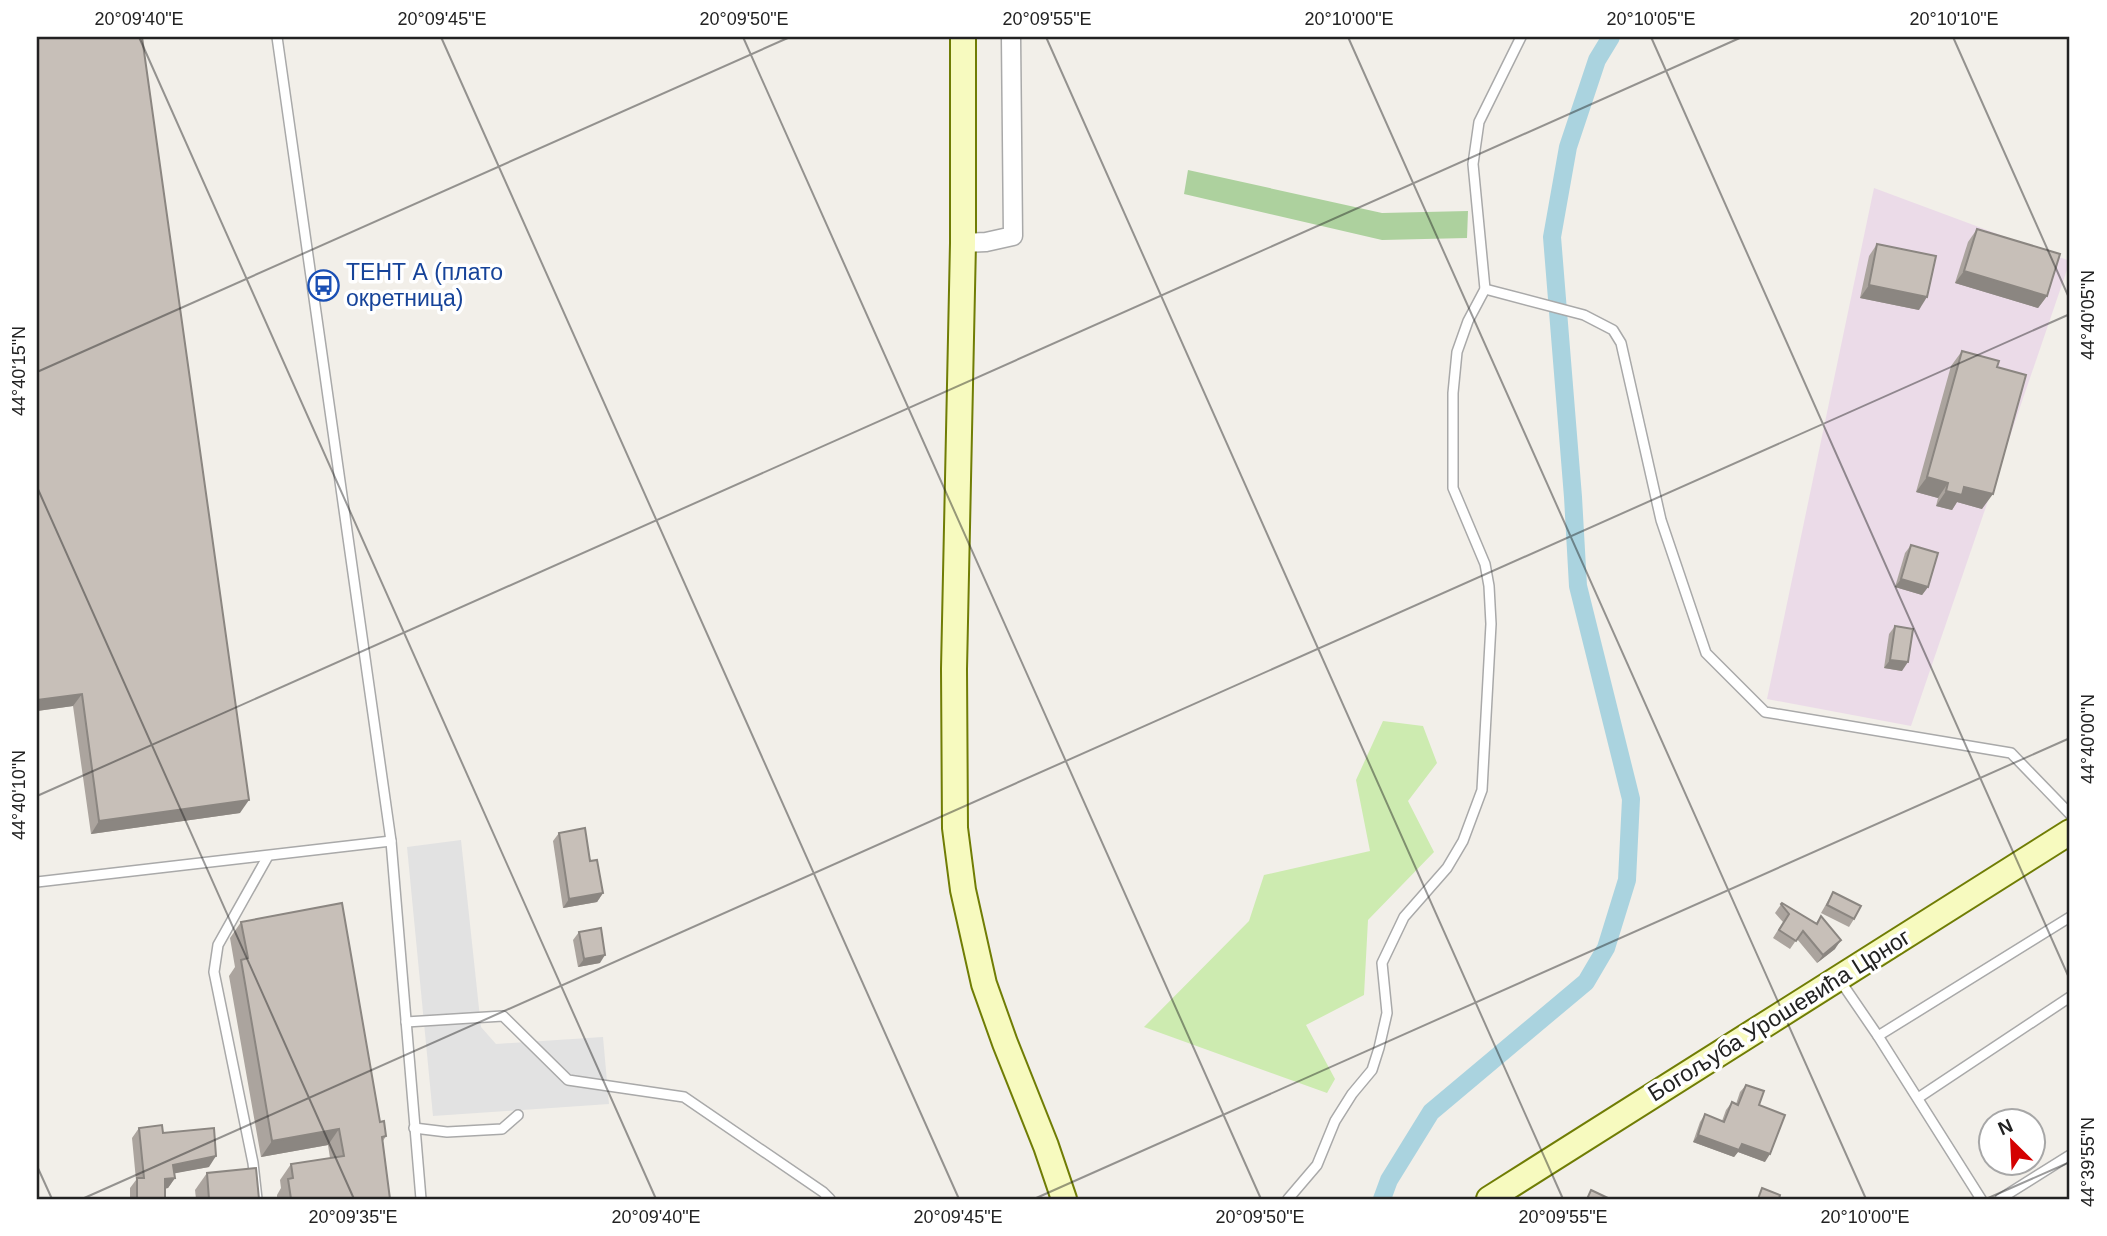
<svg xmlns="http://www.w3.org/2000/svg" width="2107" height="1236" font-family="Arial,sans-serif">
  <rect width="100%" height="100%" fill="#f2efe9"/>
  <!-- industrial -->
  <polygon fill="#ebdbe8" points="1874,188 2070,261 1911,726 1767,699"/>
  <!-- grass -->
  <polygon fill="#cdebb0" points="1383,721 1423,726 1437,763 1408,801 1434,852 1368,920 1364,995 1306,1025 1335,1079 1327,1093 1144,1027 1249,921 1264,875 1370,851 1356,780"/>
  <!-- forest -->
  <polygon fill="#add19e" points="1188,170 1382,213 1468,211 1467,238 1382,240 1184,194"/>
  <!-- parking -->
  <polygon fill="#e2e2e2" points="461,840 481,1027 496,1044 603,1037 609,1104 433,1116 407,847"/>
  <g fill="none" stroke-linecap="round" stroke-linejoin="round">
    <!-- canal -->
    <polyline stroke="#aad3df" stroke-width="18" points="1382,1199 1389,1180 1431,1112 1586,982 1606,948 1627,880 1631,799 1578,586 1573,497 1552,237 1568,147 1597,60 1611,37"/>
    <defs>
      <g id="lane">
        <polyline points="277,37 391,841 421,1199"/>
        <polyline points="1485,289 1584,315 1613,330 1621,343 1661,520 1706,653 1765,712 2011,753 2070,814"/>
        <polyline points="37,882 391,841"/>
        <polyline points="1839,979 1878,1036 1981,1199"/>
        <polyline points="406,1022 503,1016 568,1080 684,1097 823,1192 830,1199"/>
        <polyline points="1878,1036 2070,917"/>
        <polyline points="1918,1098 2070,997"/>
        <polyline points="414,1128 447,1132 502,1129 518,1115"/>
        <polyline points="257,1199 253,1163 214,972 218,945 268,856"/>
        <polyline points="1288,1199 1317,1165 1335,1121 1352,1094 1372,1070 1379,1048 1387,1013 1382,963 1404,917 1447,868 1463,841 1482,790 1491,624 1489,586 1485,564 1453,488 1453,393 1457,352 1468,321 1485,289 1473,164 1479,122 1521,37"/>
        <polyline points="2000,1199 2070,1155"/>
      </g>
      <polyline id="street" points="963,243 986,242 1013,236 1011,37"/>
      <g id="secondary">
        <polyline points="963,37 963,243 954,669 955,828 963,890 984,984 1005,1043 1046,1146 1064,1199"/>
        <polyline points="1489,1199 2070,832"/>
      </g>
    </defs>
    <!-- lane casing -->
    <use href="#lane" stroke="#a9a9a9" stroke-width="12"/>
    <!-- street casing -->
    <use href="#street" stroke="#a9a9a9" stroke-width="21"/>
    <!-- secondary casing -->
    <use href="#secondary" stroke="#707d05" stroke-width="28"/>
    <!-- lane -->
    <use href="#lane" stroke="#fff" stroke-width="9"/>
    <!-- street -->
    <use href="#street" stroke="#fff" stroke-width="18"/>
    <!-- secondary -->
    <use href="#secondary" stroke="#f7fabf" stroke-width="24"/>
  </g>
  <!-- wall -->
  <g fill="#aba49e">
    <polygon points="37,37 240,813 91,834 73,706 37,711"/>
    <polygon points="1977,229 2047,296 2038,308 1955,283 1968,242"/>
    <polygon points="1877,244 1919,310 1860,298 1869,256"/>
    <polygon points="1962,351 1997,367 1982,509 1957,502 1952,510 1936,506 1938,498 1916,492 1951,366"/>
    <polygon points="1911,545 1928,587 1922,595 1895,587 1905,553"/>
    <polygon points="1895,626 1902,671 1884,668 1889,634"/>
    <polygon points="559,833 590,861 603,893 597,902 563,908 553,841"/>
    <polygon points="1833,892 1854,919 1849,927 1821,913"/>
    <polygon points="1782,903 1816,923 1821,916 1835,949 1817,963 1797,939 1790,949 1773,938 1783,922 1775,913"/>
    <polygon points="241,922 380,1122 386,1136 383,1141 390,1199 277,1199 277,1195 281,1188 280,1180 291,1164 330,1158 328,1145 261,1157 229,976 235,967 230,938"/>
    <polygon points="579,932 600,963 578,967 573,940"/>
    <polygon points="1746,1085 1759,1105 1765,1162 1738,1152 1734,1157 1693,1142 1700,1122 1705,1114 1722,1121 1726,1110 1732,1102 1736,1104 1740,1092"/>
    <polygon points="139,1128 163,1133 209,1167 174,1173 175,1178 168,1188 165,1189 165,1199 130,1199 130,1188 136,1180 132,1138"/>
    <polygon points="207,1173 259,1199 196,1199 195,1190"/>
  </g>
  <!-- shaded-wall -->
  <g fill="#8b8681">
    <polygon points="1964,271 2047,296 2038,308 1955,283"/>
    <polygon points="1869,285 1927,297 1919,310 1860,298"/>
    <polygon points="1927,477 1948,483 1938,498 1916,492"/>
    <polygon points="1964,487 1993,494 1982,509 1957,502 1952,510 1936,506 1946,491"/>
    <polygon points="1901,579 1928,587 1922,595 1895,587"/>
    <polygon points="1890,660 1908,662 1902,671 1884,668"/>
    <polygon points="82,694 73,706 37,711 37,700"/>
    <polygon points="249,800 240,813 91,834 99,821"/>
    <polygon points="603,893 597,902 563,908 569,899"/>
    <polygon points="1841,940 1835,949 1817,963 1823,955"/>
    <polygon points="605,955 600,963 578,967 584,959"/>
    <polygon points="339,1129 328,1145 261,1157 272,1141"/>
    <polygon points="1698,1135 1742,1144 1770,1154 1765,1162 1738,1152 1734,1157 1693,1142"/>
    <polygon points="216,1156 209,1167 166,1175 173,1165"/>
    <polygon points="175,1178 168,1188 158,1189 165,1179"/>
  </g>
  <!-- building -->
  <g fill="#c7bfb8" stroke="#8b8681" stroke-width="2">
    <polygon points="37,37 142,37 249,800 99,821 82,694 37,700"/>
    <polygon points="1977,229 2060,254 2047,296 1964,271"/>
    <polygon points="1877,244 1936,256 1927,297 1869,285"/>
    <polygon points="1962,351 1999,361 1997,367 2026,375 1993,494 1964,487 1962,495 1946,491 1948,483 1927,477"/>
    <polygon points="1911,545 1938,553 1928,587 1901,579"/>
    <polygon points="1895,626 1913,629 1908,662 1890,660"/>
    <polygon points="585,828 590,861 597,860 603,893 569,899 559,833"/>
    <polygon points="1833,892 1861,906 1854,919 1827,905"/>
    <polygon points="342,903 380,1122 384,1121 386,1136 382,1137 390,1199 291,1199 288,1179 293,1178 291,1164 344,1156 339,1129 272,1141 241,960 248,958 241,922"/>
    <polygon points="1782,903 1817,924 1821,916 1841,940 1823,955 1803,931 1796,941 1779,930 1789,914 1781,904"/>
    <polygon points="601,928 605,955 584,959 579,932"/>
    <polygon points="1746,1085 1764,1091 1759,1105 1785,1115 1770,1154 1742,1144 1739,1150 1698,1135 1705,1114 1724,1122 1732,1102 1738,1105"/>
    <polygon points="162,1125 163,1133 214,1128 216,1156 173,1165 175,1178 165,1179 165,1199 137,1199 137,1178 144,1178 139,1128"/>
    <polygon points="256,1168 259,1199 209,1199 207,1173"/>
    <polygon points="1762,1188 1780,1195 1779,1199 1758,1199"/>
    <polygon points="1591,1190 1610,1199 1587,1199"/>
  </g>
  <!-- ticks -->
  <path fill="none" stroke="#222" stroke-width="2" stroke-opacity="0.45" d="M 139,37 L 656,1199M 441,37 L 959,1199M 743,37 L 1261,1199M 1046,37 L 1563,1199M 1348,37 L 1866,1199M 1651,37 L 2070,980M 1953,37 L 2070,300M 37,372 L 790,37M 37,487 L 354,1199M 37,796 L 1742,37M 37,1166 L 52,1199M 82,1199 L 2070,314M 1034,1199 L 2070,738M 1986,1199 L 2070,1162"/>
  <!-- icons -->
  <defs>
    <symbol id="bus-ring" viewBox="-11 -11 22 22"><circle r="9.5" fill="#fff" stroke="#1a4fb4" stroke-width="1.5"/><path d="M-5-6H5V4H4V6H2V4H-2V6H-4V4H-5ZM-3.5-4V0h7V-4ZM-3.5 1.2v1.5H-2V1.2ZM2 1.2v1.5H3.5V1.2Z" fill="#1a4fb4"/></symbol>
  </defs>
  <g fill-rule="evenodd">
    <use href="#bus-ring" x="306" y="268" width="35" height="35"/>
  </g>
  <g text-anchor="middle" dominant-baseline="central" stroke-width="7" stroke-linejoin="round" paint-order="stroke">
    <!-- transit labels -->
    <g font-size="23" fill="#164399" stroke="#fff" text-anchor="start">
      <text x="346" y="272">ТЕНТ А (плато<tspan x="346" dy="26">окретница)</tspan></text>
    </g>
    <!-- street labels -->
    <g font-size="23" fill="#222" stroke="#fff">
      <text transform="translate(1779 1015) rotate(-32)">Богољуба Урошевића Црног</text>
    </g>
  </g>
  <!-- border -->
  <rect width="2107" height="1236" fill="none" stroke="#ffffff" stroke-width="77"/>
  <!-- north arrow -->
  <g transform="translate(2012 1142) rotate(336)"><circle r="33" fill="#ffffff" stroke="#a7a7a7" stroke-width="2"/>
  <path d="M0-5L12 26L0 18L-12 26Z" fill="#d40000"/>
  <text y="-10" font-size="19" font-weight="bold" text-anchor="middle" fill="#222222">N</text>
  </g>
  <rect x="38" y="38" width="2030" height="1160" fill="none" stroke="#222" stroke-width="2.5"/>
  <g font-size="18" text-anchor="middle" fill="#222">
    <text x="139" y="25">20°09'40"E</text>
    <text x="442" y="25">20°09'45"E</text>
    <text x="744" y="25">20°09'50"E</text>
    <text x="1047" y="25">20°09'55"E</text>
    <text x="1349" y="25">20°10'00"E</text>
    <text x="1651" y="25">20°10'05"E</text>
    <text x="1954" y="25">20°10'10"E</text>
    <text transform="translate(2088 315) rotate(-90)" y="6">44°40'05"N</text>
    <text transform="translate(19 371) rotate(-90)" y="6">44°40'15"N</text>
    <text transform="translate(2088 739) rotate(-90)" y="6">44°40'00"N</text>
    <text transform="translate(19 795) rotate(-90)" y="6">44°40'10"N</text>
    <text transform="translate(2088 1162) rotate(-90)" y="6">44°39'55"N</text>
    <text x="353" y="1223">20°09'35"E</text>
    <text x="656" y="1223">20°09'40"E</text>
    <text x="958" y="1223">20°09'45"E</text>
    <text x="1260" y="1223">20°09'50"E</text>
    <text x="1563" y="1223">20°09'55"E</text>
    <text x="1865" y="1223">20°10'00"E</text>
  </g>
</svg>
